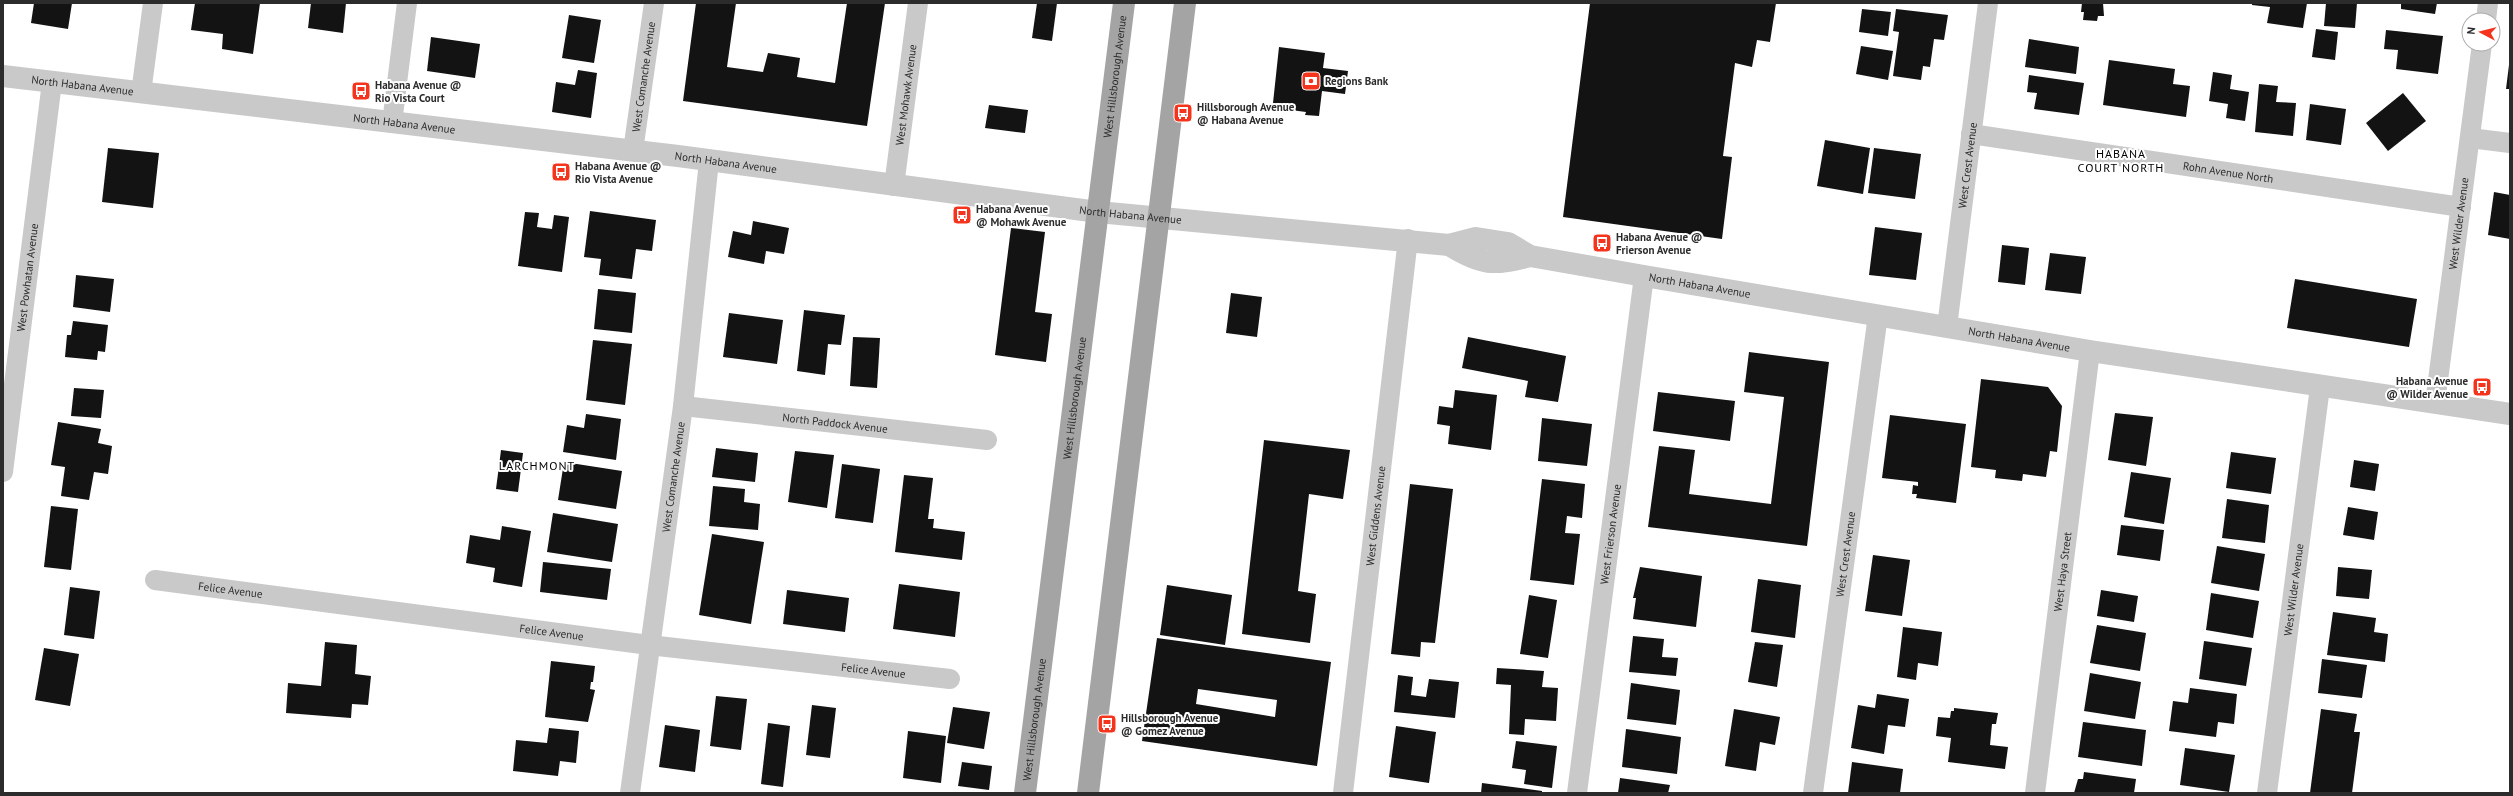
<svg xmlns="http://www.w3.org/2000/svg" width="2513" height="796" font-family="'PT Sans',sans-serif">
  <rect width="100%" height="100%" fill="#fff"/>
  <!-- building -->
  <g fill="#131313" fill-rule="evenodd">
    <polygon points="34,3 72,3 68,29 31,23"/>
    <polygon points="195,3 260,3 253,54 222,49 223,34 191,30"/>
    <polygon points="311,3 346,3 343,33 308,28"/>
    <polygon points="696,3 736,3 727,67 763,72 768,53 800,58 797,77 835,83 847,3 885,3 867,126 683,101"/>
    <polygon points="1037,3 1057,3 1052,41 1032,38"/>
    <polygon points="1590,3 1776,3 1770,42 1757,40 1752,67 1735,63 1723,156 1732,157 1722,239 1563,217"/>
    <polygon points="2082,3 2103,3 2104,16 2098,16 2097,21 2083,20 2084,12 2081,12"/>
    <polygon points="2252,3 2307,3 2303,28 2267,23 2270,7 2252,5"/>
    <polygon points="2326,3 2357,3 2355,28 2324,26"/>
    <polygon points="2401,3 2437,3 2435,14 2401,9"/>
    <polygon points="1862,9 1891,12 1888,36 1859,32"/>
    <polygon points="1896,9 1948,15 1944,40 1934,39 1930,67 1923,66 1921,80 1893,76 1899,32 1893,31"/>
    <polygon points="569,15 601,20 594,63 562,58"/>
    <polygon points="2316,29 2338,32 2335,60 2312,57"/>
    <polygon points="2386,30 2443,36 2438,74 2396,69 2398,50 2384,49"/>
    <polygon points="431,37 480,44 475,78 427,71"/>
    <polygon points="2029,39 2079,47 2076,74 2025,67"/>
    <polygon points="1861,46 1893,51 1888,80 1856,74"/>
    <polygon points="1279,47 1325,53 1323,68 1348,71 1345,94 1322,91 1319,116 1305,115 1306,112 1283,109 1283,104 1273,103"/>
    <polygon points="2109,60 2175,69 2173,84 2190,86 2186,117 2103,105"/>
    <polygon points="2509,65 2510,65 2510,89 2506,89"/>
    <polygon points="578,70 597,73 591,118 552,112 556,82 575,85"/>
    <polygon points="2213,72 2232,75 2230,89 2249,92 2245,121 2226,118 2228,104 2209,101"/>
    <polygon points="2029,75 2084,83 2079,115 2034,109 2037,93 2027,92"/>
    <polygon points="2259,84 2278,86 2276,102 2296,103 2293,136 2255,132"/>
    <polygon points="2403,93 2426,121 2388,151 2366,123"/>
    <polygon points="2310,104 2346,109 2341,145 2306,140"/>
    <polygon points="989,105 1028,110 1025,133 985,128"/>
    <polygon points="1825,140 1870,148 1863,194 1817,186"/>
    <polygon points="108,148 159,153 153,208 102,202"/>
    <polygon points="1874,148 1921,154 1915,199 1868,193"/>
    <polygon points="2494,192 2510,195 2510,239 2488,235"/>
    <polygon points="590,211 656,220 652,251 636,249 632,279 599,275 601,259 584,257"/>
    <polygon points="525,212 539,213 537,227 552,229 554,215 569,217 562,272 518,266"/>
    <polygon points="753,221 789,228 784,254 766,251 764,264 728,257 733,231 751,235"/>
    <polygon points="1875,227 1922,233 1916,280 1869,275"/>
    <polygon points="1011,228 1045,232 1035,312 1052,314 1046,362 995,355"/>
    <polygon points="2002,245 2029,248 2025,285 1998,282"/>
    <polygon points="2050,253 2086,257 2081,294 2045,290"/>
    <polygon points="76,275 114,279 110,312 73,307"/>
    <polygon points="2295,279 2417,299 2409,347 2287,328"/>
    <polygon points="598,289 636,293 632,333 594,329"/>
    <polygon points="1231,293 1262,297 1257,337 1226,333"/>
    <polygon points="804,310 845,315 841,345 828,344 825,375 797,371"/>
    <polygon points="729,313 783,320 777,364 723,357"/>
    <polygon points="73,321 108,325 105,352 98,351 97,360 65,357 67,335 71,335"/>
    <polygon points="853,337 880,338 877,388 850,386"/>
    <polygon points="1468,337 1566,356 1558,402 1525,397 1528,381 1462,368"/>
    <polygon points="593,340 632,344 625,405 586,400"/>
    <polygon points="1749,352 1829,362 1807,546 1648,527 1659,446 1695,450 1689,494 1771,504 1784,397 1744,392"/>
    <polygon points="1981,379 2048,387 2062,406 2057,452 2050,451 2046,477 2023,474 2022,481 1995,478 1996,470 1971,467"/>
    <polygon points="74,388 104,390 101,418 71,416"/>
    <polygon points="1455,390 1497,395 1491,450 1448,444 1450,426 1437,424 1439,406 1453,408"/>
    <polygon points="1658,392 1735,401 1730,441 1653,431"/>
    <polygon points="2115,413 2153,417 2146,466 2108,460"/>
    <polygon points="586,414 621,419 616,460 563,452 567,425 584,428"/>
    <polygon points="1890,415 1966,424 1956,503 1916,498 1917,494 1912,494 1913,485 1918,486 1918,482 1882,478"/>
    <polygon points="1542,418 1592,424 1587,466 1538,461"/>
    <polygon points="58,422 101,429 98,443 112,446 108,474 94,472 89,500 61,496 65,467 51,465"/>
    <polygon points="1264,440 1350,450 1343,499 1309,494 1298,591 1316,594 1310,643 1242,634"/>
    <polygon points="716,448 758,453 755,482 712,477"/>
    <polygon points="501,450 523,453 518,492 496,489"/>
    <polygon points="795,451 834,455 827,508 788,502"/>
    <polygon points="2231,452 2276,458 2271,494 2226,488"/>
    <polygon points="2354,460 2379,464 2375,491 2350,487"/>
    <polygon points="564,462 622,471 616,509 558,500"/>
    <polygon points="842,464 880,469 873,523 835,518"/>
    <polygon points="2131,472 2171,478 2164,524 2124,517"/>
    <polygon points="904,475 933,478 928,519 934,519 933,528 965,532 962,560 895,552"/>
    <polygon points="1542,479 1585,484 1582,518 1567,516 1565,533 1580,534 1574,585 1530,580"/>
    <polygon points="1410,484 1453,489 1435,643 1421,642 1420,657 1391,654"/>
    <polygon points="713,486 745,489 744,502 760,504 758,530 709,526"/>
    <polygon points="2227,499 2269,505 2265,543 2222,538"/>
    <polygon points="51,506 78,509 71,570 44,567"/>
    <polygon points="2348,507 2378,512 2374,540 2343,535"/>
    <polygon points="553,513 618,524 612,562 547,552"/>
    <polygon points="2121,525 2164,530 2160,561 2117,555"/>
    <polygon points="502,526 531,531 522,587 493,582 495,568 466,563 470,535 500,540"/>
    <polygon points="712,534 764,542 751,624 699,615"/>
    <polygon points="2217,546 2265,554 2259,591 2211,583"/>
    <polygon points="1873,555 1910,560 1902,616 1865,611"/>
    <polygon points="543,562 611,569 607,600 540,592"/>
    <polygon points="1640,567 1702,576 1696,627 1633,619 1636,598 1633,598"/>
    <polygon points="2338,567 2372,570 2369,599 2336,596"/>
    <polygon points="1758,579 1801,585 1795,638 1751,632"/>
    <polygon points="899,584 960,592 955,637 893,629"/>
    <polygon points="1167,585 1232,595 1225,645 1160,635"/>
    <polygon points="70,587 100,591 94,639 64,635"/>
    <polygon points="787,590 849,598 845,632 783,624"/>
    <polygon points="2101,590 2138,596 2134,622 2097,616"/>
    <polygon points="2211,593 2259,601 2253,638 2206,630"/>
    <polygon points="1529,595 1557,600 1548,658 1520,654"/>
    <polygon points="2333,612 2376,618 2374,632 2388,634 2385,662 2327,655"/>
    <polygon points="2097,625 2146,633 2140,671 2090,663"/>
    <polygon points="1903,627 1942,632 1938,666 1918,663 1916,680 1897,677"/>
    <polygon points="1633,636 1664,639 1662,657 1678,658 1676,676 1629,672"/>
    <path d="M 1157,638 L 1331,662 L 1317,766 L 1142,741 ZM 1198,689 L 1277,700 L 1275,717 L 1196,704 Z"/>
    <polygon points="2204,641 2252,648 2246,686 2199,679"/>
    <polygon points="325,642 357,645 355,674 371,676 368,705 352,704 351,718 286,713 288,683 321,686"/>
    <polygon points="1755,642 1783,645 1777,687 1748,682"/>
    <polygon points="44,648 79,654 70,706 35,700"/>
    <polygon points="2322,659 2367,665 2362,698 2318,693"/>
    <polygon points="551,661 595,666 593,682 591,682 590,689 595,690 588,722 545,717"/>
    <polygon points="1497,668 1544,671 1542,687 1558,688 1556,721 1525,719 1524,735 1509,734 1511,685 1496,684"/>
    <polygon points="2090,673 2141,682 2135,719 2084,711"/>
    <polygon points="1398,675 1413,677 1411,695 1426,697 1429,679 1459,682 1455,718 1394,712"/>
    <polygon points="1631,683 1680,690 1676,725 1627,719"/>
    <polygon points="2190,688 2237,694 2234,724 2218,722 2216,737 2169,731 2173,701 2188,703"/>
    <polygon points="1877,694 1909,699 1905,727 1888,725 1884,754 1851,748 1858,705 1875,708"/>
    <polygon points="716,696 747,699 741,750 710,746"/>
    <polygon points="812,705 836,708 830,758 806,755"/>
    <polygon points="953,707 990,712 984,749 947,743"/>
    <polygon points="1954,708 1998,713 1996,724 1992,724 1990,745 2008,747 2005,769 1948,762 1951,738 1936,736 1938,717 1950,718 1951,711 1954,711"/>
    <polygon points="1734,709 1780,717 1775,745 1760,742 1756,771 1725,766"/>
    <polygon points="2321,709 2357,714 2354,732 2360,732 2352,793 2310,793"/>
    <polygon points="2083,722 2146,730 2142,766 2078,757"/>
    <polygon points="768,723 790,726 783,787 761,784"/>
    <polygon points="665,725 700,730 695,772 659,767"/>
    <polygon points="1396,726 1436,732 1429,783 1389,777"/>
    <polygon points="549,728 579,731 576,763 560,761 558,776 513,771 516,740 547,743"/>
    <polygon points="1626,729 1681,737 1677,774 1622,767"/>
    <polygon points="908,731 946,736 941,783 903,778"/>
    <polygon points="1516,741 1557,746 1552,788 1524,784 1526,770 1512,768"/>
    <polygon points="2185,748 2235,755 2229,792 2180,785"/>
    <polygon points="962,762 992,766 989,790 958,786"/>
    <polygon points="1852,762 1903,769 1900,793 1848,793"/>
    <polygon points="2084,772 2136,779 2134,793 2074,793 2078,779 2083,779"/>
    <polygon points="1620,778 1670,785 1668,793 1618,793"/>
    <polygon points="1482,783 1542,791 1542,793 1481,793"/>
  </g>
  <g fill="none" stroke-linecap="round" stroke-linejoin="round">
    <!-- minor -->
    <g stroke="#c9c9c9" stroke-width="20">
      <polyline points="2486,20 2488,3"/>
      <polyline points="141,93 153,3"/>
      <polyline points="392,123 407,3"/>
      <path id="s1" d="M 1971,134 L 2461,207"/>
      <polyline points="2470,138 2510,143"/>
      <path id="s2" d="M 633,151 L 654,3"/>
      <path id="s3" d="M 894,186 L 918,3"/>
      <path id="s4" d="M 1947,327 L 1988,3"/>
      <path id="s5" d="M 2435,403 L 2482,44"/>
      <path id="s6" d="M 683,406 L 987,440"/>
      <path id="s7" d="M 3,472 L 52,82"/>
      <path id="s8" d="M 155,580 L 649,645 L 950,679"/>
      <path id="s9" d="M 630,793 L 683,406 L 709,161"/>
      <path id="s10" d="M 1343,793 L 1408,239"/>
      <path id="s11" d="M 1577,793 L 1644,276"/>
      <path id="s12" d="M 1813,793 L 1878,315"/>
      <path id="s13" d="M 2035,793 L 2090,351"/>
      <path id="s14" d="M 2267,793 L 2320,387"/>
    </g>
    <!-- tertiary -->
    <g stroke="#c9c9c9" stroke-width="22">
      <path id="s15" d="M 3,76 L 678,156 L 1098,212 L 1449,245 L 1476,238 L 1508,243 L 1530,256 L 1644,276 L 2090,351 L 2510,414"/>
      <path d="M 1449,245 C 1481,265 1494,266 1530,256"/>
    </g>
    <!-- primary -->
    <g stroke="#a4a4a4" stroke-width="22">
      <path id="s16" d="M 1025,793 L 1124,3"/>
      <polyline points="1088,793 1185,3"/>
    </g>
  </g>
  <!-- icons -->
  <defs>
    <symbol id="bank-square" viewBox="-11 -11 22 22"><rect x="-9" y="-9" width="18" height="18" rx="4" fill="#f5341d" stroke="#fff"/><path d="M-6-4H6V4H-6ZM0-2.3a2.3 2.3 0 1 0 0 4.6a2.3 2.3 0 1 0 0-4.6Z" fill="#fff"/></symbol>
    <symbol id="bus-square" viewBox="-11 -11 22 22"><rect x="-9" y="-9" width="18" height="18" rx="4" fill="#f5341d" stroke="#fff"/><path d="M-5-6H5V4H4V6H2V4H-2V6H-4V4H-5ZM-3.5-4V0h7V-4ZM-3.5 1.2v1.5H-2V1.2ZM2 1.2v1.5H3.5V1.2Z" fill="#fff"/></symbol>
  </defs>
  <g fill-rule="evenodd">
    <use href="#bank-square" x="1300" y="70" width="22" height="22"/>
    <use href="#bus-square" x="350" y="80" width="22" height="22"/>
    <use href="#bus-square" x="1172" y="102" width="22" height="22"/>
    <use href="#bus-square" x="550" y="161" width="22" height="22"/>
    <use href="#bus-square" x="951" y="204" width="22" height="22"/>
    <use href="#bus-square" x="1591" y="232" width="22" height="22"/>
    <use href="#bus-square" x="2471" y="376" width="22" height="22"/>
    <use href="#bus-square" x="1096" y="713" width="22" height="22"/>
  </g>
  <g text-anchor="middle" dominant-baseline="central" stroke-width="4" stroke-linejoin="round" paint-order="stroke">
    <!-- street labels -->
    <g font-size="11" fill="#2c2c2c" stroke="#fff">
      <text stroke="none"><textPath href="#s2" startOffset="75">West Comanche Avenue</textPath></text>
      <text stroke="none"><textPath href="#s16" startOffset="722">West Hillsborough Avenue</textPath></text>
      <text stroke="none"><textPath href="#s15" startOffset="80">North Habana Avenue</textPath></text>
      <text stroke="none"><textPath href="#s3" startOffset="92">West Mohawk Avenue</textPath></text>
      <text stroke="none"><textPath href="#s15" startOffset="404">North Habana Avenue</textPath></text>
      <text stroke="none"><textPath href="#s15" startOffset="728">North Habana Avenue</textPath></text>
      <text stroke="none"><textPath href="#s4" startOffset="163">West Crest Avenue</textPath></text>
      <text stroke="none"><textPath href="#s1" startOffset="260">Rohn Avenue North</textPath></text>
      <text stroke="none"><textPath href="#s15" startOffset="1136">North Habana Avenue</textPath></text>
      <text stroke="none"><textPath href="#s5" startOffset="181">West Wilder Avenue</textPath></text>
      <text stroke="none"><textPath href="#s7" startOffset="196">West Powhatan Avenue</textPath></text>
      <text stroke="none"><textPath href="#s15" startOffset="1714">North Habana Avenue</textPath></text>
      <text stroke="none"><textPath href="#s15" startOffset="2038">North Habana Avenue</textPath></text>
      <text stroke="none"><textPath href="#s16" startOffset="398">West Hillsborough Avenue</textPath></text>
      <text stroke="none"><textPath href="#s6" startOffset="153">North Paddock Avenue</textPath></text>
      <text stroke="none"><textPath href="#s9" startOffset="319">West Comanche Avenue</textPath></text>
      <text stroke="none"><textPath href="#s10" startOffset="279">West Giddens Avenue</textPath></text>
      <text stroke="none"><textPath href="#s11" startOffset="261">West Frierson Avenue</textPath></text>
      <text stroke="none"><textPath href="#s12" startOffset="241">West Crest Avenue</textPath></text>
      <text stroke="none"><textPath href="#s13" startOffset="223">West Haya Street</textPath></text>
      <text stroke="none"><textPath href="#s8" startOffset="76">Felice Avenue</textPath></text>
      <text stroke="none"><textPath href="#s14" startOffset="205">West Wilder Avenue</textPath></text>
      <text stroke="none"><textPath href="#s8" startOffset="400">Felice Avenue</textPath></text>
      <text stroke="none"><textPath href="#s8" startOffset="724">Felice Avenue</textPath></text>
      <text stroke="none"><textPath href="#s16" startOffset="74">West Hillsborough Avenue</textPath></text>
    </g>
    <!-- poi labels -->
    <g font-size="11" font-weight="bold" fill="#2c2c2c" stroke="#fff" text-anchor="start">
      <text x="1325" y="81">Regions Bank</text>
      <text x="375" y="85">Habana Avenue @<tspan x="375" dy="13">Rio Vista Court</tspan></text>
      <text x="1197" y="107">Hillsborough Avenue<tspan x="1197" dy="13">@ Habana Avenue</tspan></text>
      <text x="575" y="166">Habana Avenue @<tspan x="575" dy="13">Rio Vista Avenue</tspan></text>
      <text x="976" y="209">Habana Avenue<tspan x="976" dy="13">@ Mohawk Avenue</tspan></text>
      <text x="1616" y="237">Habana Avenue @<tspan x="1616" dy="13">Frierson Avenue</tspan></text>
      <text x="2468" y="381" text-anchor="end">Habana Avenue<tspan x="2468" dy="13">@ Wilder Avenue</tspan></text>
      <text x="1121" y="718">Hillsborough Avenue<tspan x="1121" dy="13">@ Gomez Avenue</tspan></text>
    </g>
    <!-- neighbourhood labels -->
    <g font-size="12" letter-spacing="1" fill="#000" stroke="#fff">
      <text x="2121" y="153">HABANA<tspan x="2121" dy="14">COURT NORTH</tspan></text>
      <text x="537" y="465">LARCHMONT</text>
    </g>
  </g>
  <!-- border -->
  <rect width="2513" height="796" fill="none" stroke="#2c2c2c" stroke-width="8"/>
  <!-- north arrow -->
  <g transform="translate(2481 32) rotate(277)"><circle r="19" fill="#ffffff" stroke="#ababab"/>
  <path d="M0-3L7 15L0 10L-7 15Z" fill="#f5341d"/>
  <text y="-6" font-size="11" font-weight="bold" text-anchor="middle" fill="#2c2c2c">N</text>
  </g>
</svg>
